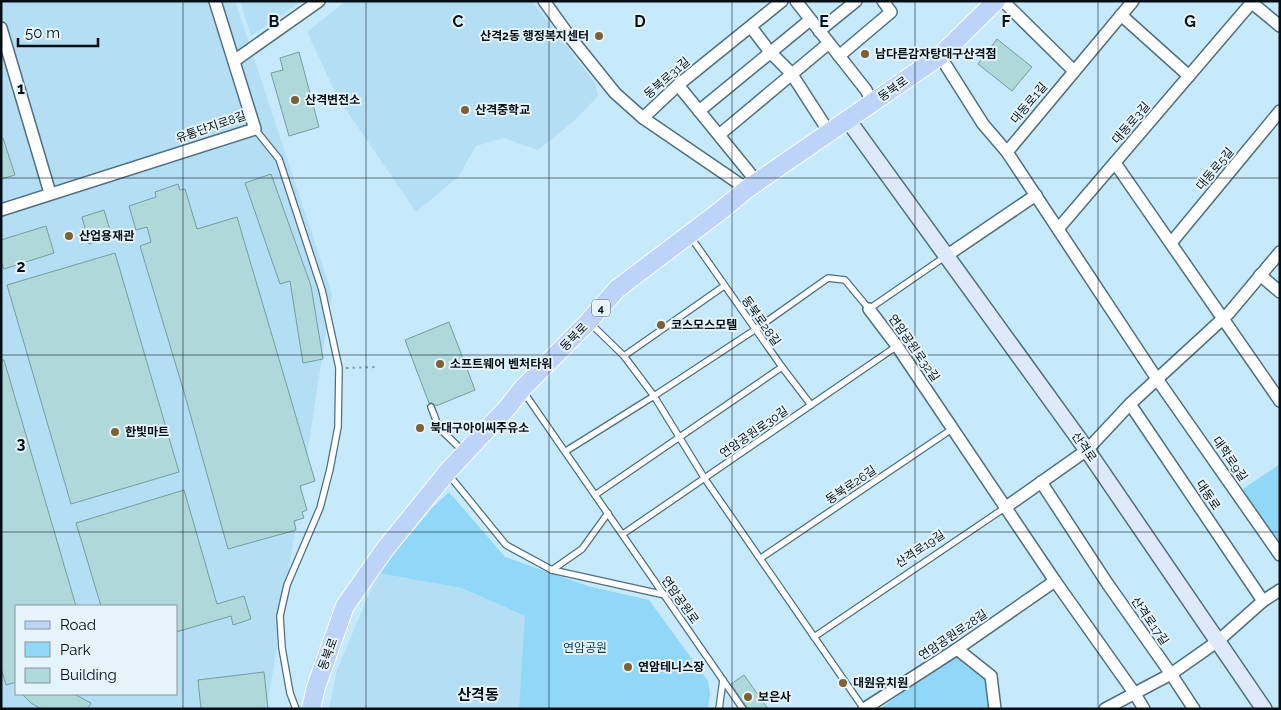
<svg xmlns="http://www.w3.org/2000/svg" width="1281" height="710" font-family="Raleway,'Noto Sans KR',sans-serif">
  <rect width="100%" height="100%" fill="#c6eafb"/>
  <!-- built -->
  <g fill="#b3def4" fill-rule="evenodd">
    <path d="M 1,1 L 235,1 L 332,294 L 267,709 L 1,709 ZM 16,606 L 176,606 L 176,694 L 16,694 Z"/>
    <polygon points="240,1 302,1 251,36"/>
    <polygon points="346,1 532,1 595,83 598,96 574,121 538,150 504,138 476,146 458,177 416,212 338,98 307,32"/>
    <polygon points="378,573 462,588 526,616 519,709 329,709 337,670"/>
  </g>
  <!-- green -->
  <g fill="#90d7f8">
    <polygon points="1280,464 1280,544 1276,549 1237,493"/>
    <polygon points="449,492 505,557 588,586 649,600 708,681 710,693 708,709 519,709 525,616 462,588 378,573 432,508"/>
    <polygon points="957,653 988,679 992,709 880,709"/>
  </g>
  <!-- building -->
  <g fill="#aed8da" stroke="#749d9e">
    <polygon points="997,39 1032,67 1012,91 978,64"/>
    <polygon points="299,52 319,127 289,136 271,73 283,70 280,58"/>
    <polygon points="1,138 3,138 15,175 1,179"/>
    <polygon points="271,174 311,286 323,359 303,363 290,281 280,284 245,183"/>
    <polygon points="178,184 180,190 185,189 197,229 237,217 315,481 300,486 307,510 302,512 304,518 294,521 296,530 228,549 184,392 140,246 151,242 147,227 136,230 129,206 156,197 155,192"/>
    <polygon points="104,210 112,237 89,244 82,217"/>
    <polygon points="46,226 54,253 4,269 1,262 1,240"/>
    <polygon points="115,253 179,472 71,504 7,285"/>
    <polygon points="449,322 475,390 436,406 432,403 429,403 405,340"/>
    <polygon points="1,360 4,360 76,606 16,606 16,682 6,685 1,668"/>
    <polygon points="184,490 217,604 244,596 251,619 233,625 231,616 176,632 176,606 101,606 76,523"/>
    <polygon points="264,672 268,709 201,709 198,680"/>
    <polygon points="744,675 768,709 748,709 731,684"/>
    <polygon points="22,694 74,694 91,703 88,709 41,709 31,703"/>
  </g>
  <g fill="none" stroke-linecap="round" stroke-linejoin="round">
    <defs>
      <g id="lane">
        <polyline points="255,129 279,159 322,290 339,368 338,427 330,469 320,508 287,585 280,616 282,648 290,693 296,709"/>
        <polyline points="690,236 782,367 811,405"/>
        <polyline points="591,324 624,356 654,396 705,479 864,709"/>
        <polyline points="624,356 724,286"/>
        <polyline points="523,391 743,709"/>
        <polyline points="431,407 439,428 463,451"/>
        <polyline points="566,451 654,396 756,329 828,278 845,280 869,309 946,256"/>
        <polyline points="449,475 506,545 552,570 665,595"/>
        <path d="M 595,495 C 657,452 720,410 782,367"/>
        <polyline points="623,534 897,346"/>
        <polyline points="761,558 952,429"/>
        <polyline points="552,570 582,549 608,513"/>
        <polyline points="814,637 1006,507"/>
        <polyline points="719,709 723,680"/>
      </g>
      <g id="street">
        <polyline points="544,1 570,37 615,93 643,118 747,189"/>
        <polyline points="796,1 866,90 873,103"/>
        <polyline points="1003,1 1074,71"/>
        <polyline points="1252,3 1280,26"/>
        <polyline points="1121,15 1189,76"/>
        <polyline points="751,27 770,52 791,73 829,132"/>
        <polyline points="1,28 50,193"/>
        <polyline points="819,31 856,1"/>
        <polyline points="839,56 891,12 883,1"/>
        <polyline points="940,56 983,124 1007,152 1157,379 1280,555"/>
        <polyline points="234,61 319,1"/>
        <polyline points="678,85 757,182"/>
        <polyline points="699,111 810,20"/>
        <polyline points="643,118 678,85 782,1"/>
        <polyline points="719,135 829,43"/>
        <polyline points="1007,152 1133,1"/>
        <polyline points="1115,163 1280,401"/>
        <polyline points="1,210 255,129 215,1"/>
        <polyline points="1058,229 1253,1"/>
        <polyline points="1171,243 1280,111"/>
        <polyline points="946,256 1036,195"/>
        <polyline points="1260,275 1280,292"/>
        <polyline points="869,309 897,346 1055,581 1135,694 1144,709"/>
        <polyline points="1130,404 1263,601"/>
        <polyline points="1041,482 1107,583 1171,674 1194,709"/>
        <polyline points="1006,507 1087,450 1130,404 1229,313 1280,252"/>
        <polyline points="957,649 991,676 995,709"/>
        <polyline points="864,709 957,649 1055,581"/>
        <polyline points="1105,709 1171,674 1218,641 1263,601 1280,590"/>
      </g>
      <polyline id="secondary" points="848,120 1087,450 1264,709"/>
      <polyline id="primary" points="311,709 316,687 345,606 385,549 449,470 508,407 522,389 588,322 617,289 719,212 747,189 940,56 996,1"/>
    </defs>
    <!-- lane casing -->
    <use href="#lane" stroke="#4f6f7e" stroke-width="8"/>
    <!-- street casing -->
    <use href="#street" stroke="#4f6f7e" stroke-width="14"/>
    <!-- secondary casing -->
    <use href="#secondary" stroke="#4f6f7e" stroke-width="18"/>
    <!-- primary casing -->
    <use href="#primary" stroke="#fff" stroke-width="20"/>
    <!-- path -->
    <polyline stroke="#839eab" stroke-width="2" stroke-dasharray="2.5 4" stroke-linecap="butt" points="346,368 378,367"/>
    <!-- lane -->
    <use href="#lane" stroke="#fff" stroke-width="5.5"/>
    <!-- street -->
    <use href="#street" stroke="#fff" stroke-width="11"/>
    <!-- secondary -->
    <use href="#secondary" stroke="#deeafc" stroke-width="15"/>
    <!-- primary -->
    <use href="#primary" stroke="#bdd4f8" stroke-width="18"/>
  </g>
  <!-- grid -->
  <path fill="none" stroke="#040f15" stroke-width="1" stroke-opacity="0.55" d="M 183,1 L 183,709M 366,1 L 366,709M 549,1 L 549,709M 732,1 L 732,709M 915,1 L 915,709M 1098,1 L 1098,709M 1,178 L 1280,178M 1,355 L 1280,355M 1,532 L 1280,532"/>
  <!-- markers -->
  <g fill="#7b6133" stroke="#e5f3fa" stroke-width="2">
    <circle cx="599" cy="36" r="5"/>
    <circle cx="865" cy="54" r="5"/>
    <circle cx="295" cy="100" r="5"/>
    <circle cx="465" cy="110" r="5"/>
    <circle cx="69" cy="236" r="5"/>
    <circle cx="661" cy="325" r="5"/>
    <circle cx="440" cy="364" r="5"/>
    <circle cx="420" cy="428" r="5"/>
    <circle cx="115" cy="432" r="5"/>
    <circle cx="628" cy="667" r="5"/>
    <circle cx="843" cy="683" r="5"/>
    <circle cx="748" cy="697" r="5"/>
  </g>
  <g text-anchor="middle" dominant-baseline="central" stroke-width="4" stroke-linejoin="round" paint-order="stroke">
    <!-- shield labels -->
    <rect fill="#e5f3fa" stroke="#48535a" stroke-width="1" x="592" y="299.5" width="18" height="17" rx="4"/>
    <g font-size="11" font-weight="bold" fill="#040f15">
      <text x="601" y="308">4</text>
    </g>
    <!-- poi labels -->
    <g font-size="12" font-weight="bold" fill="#040f15" stroke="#e5f3fa" text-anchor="start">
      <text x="589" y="36" text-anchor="end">산격2동 행정복지센터</text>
      <text x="875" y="54">남다른감자탕대구산격점</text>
      <text x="305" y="100">산격변전소</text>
      <text x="475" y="110">산격중학교</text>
      <text x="79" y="236">산업용재관</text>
      <text x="671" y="325">코스모스모텔</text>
      <text x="450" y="364">소프트웨어 벤처타워</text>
      <text x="430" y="428">북대구아이씨주유소</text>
      <text x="125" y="432">한빛마트</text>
      <text x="638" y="667">연암테니스장</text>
      <text x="853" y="683">대원유치원</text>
      <text x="758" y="697">보은사</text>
    </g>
    <!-- street labels -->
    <g font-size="12" fill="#040f15" stroke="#e5f3fa">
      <text transform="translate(667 78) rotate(-41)">동북로31길</text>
      <text transform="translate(893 89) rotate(-35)">동북로</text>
      <text transform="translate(1029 103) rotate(-50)">대동로1길</text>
      <text transform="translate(1131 123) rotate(-49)">대동로3길</text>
      <text transform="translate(211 127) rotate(-19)">유통단지로8길</text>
      <text transform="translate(1215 169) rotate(-50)">대동로5길</text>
      <text transform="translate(761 321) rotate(55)">동북로28길</text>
      <text transform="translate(574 337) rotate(-46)">동북로</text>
      <text transform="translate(914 348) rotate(55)">연암공원로32길</text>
      <text transform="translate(754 432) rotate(-35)">연암공원로30길</text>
      <text transform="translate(1084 447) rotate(55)">산격로</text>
      <text transform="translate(1230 459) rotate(55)">대학로9길</text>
      <text transform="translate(851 485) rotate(-34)">동북로26길</text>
      <text transform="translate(1208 495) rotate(56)">대동로</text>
      <text transform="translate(920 549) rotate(-34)">산격로19길</text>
      <text transform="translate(680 600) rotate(55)">연암공원로</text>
      <text transform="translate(1150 621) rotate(55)">산격로17길</text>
      <text transform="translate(953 635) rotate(-34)">연암공원로28길</text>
      <text transform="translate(328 654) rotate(-70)">동북로</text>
    </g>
    <!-- park labels -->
    <g font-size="12" fill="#053a4e" stroke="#e5f3fa">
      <text x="585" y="648">연암공원</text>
    </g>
    <!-- quarter labels -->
    <g font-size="15" font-weight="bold" fill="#040f15" stroke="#e5f3fa">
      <text x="478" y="695">산격동</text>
    </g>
  </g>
  <g font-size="16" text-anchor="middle" font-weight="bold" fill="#040f15" stroke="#e5f3fa" stroke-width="4" stroke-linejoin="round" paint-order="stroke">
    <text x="274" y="27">B</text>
    <text x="458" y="27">C</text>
    <text x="640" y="27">D</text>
    <text x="824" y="27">E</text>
    <text x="1006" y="27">F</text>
    <text x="1190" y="27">G</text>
    <text x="21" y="94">1</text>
    <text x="21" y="272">2</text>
    <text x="21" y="449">3</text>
  </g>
  <!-- border -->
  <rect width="1281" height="710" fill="none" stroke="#040f15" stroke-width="5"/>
  <!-- legend -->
  <rect x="15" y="605" width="162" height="90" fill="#e5f3fa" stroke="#8b989e"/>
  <rect x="25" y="621" width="25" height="8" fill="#bdd4f8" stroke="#8b989e"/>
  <text x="60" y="630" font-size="15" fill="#040f15">Road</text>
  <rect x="25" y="642" width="25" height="15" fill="#90d7f8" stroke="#8b989e"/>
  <text x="60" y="655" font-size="15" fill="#040f15">Park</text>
  <rect x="25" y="668" width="25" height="15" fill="#aed8da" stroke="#8b989e"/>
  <text x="60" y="680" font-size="15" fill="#040f15">Building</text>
  <!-- scale -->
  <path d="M18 38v8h80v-8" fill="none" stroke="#040f15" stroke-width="2.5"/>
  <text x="25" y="38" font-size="15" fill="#040f15" stroke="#e5f3fa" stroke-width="4" paint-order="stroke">50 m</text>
</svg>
